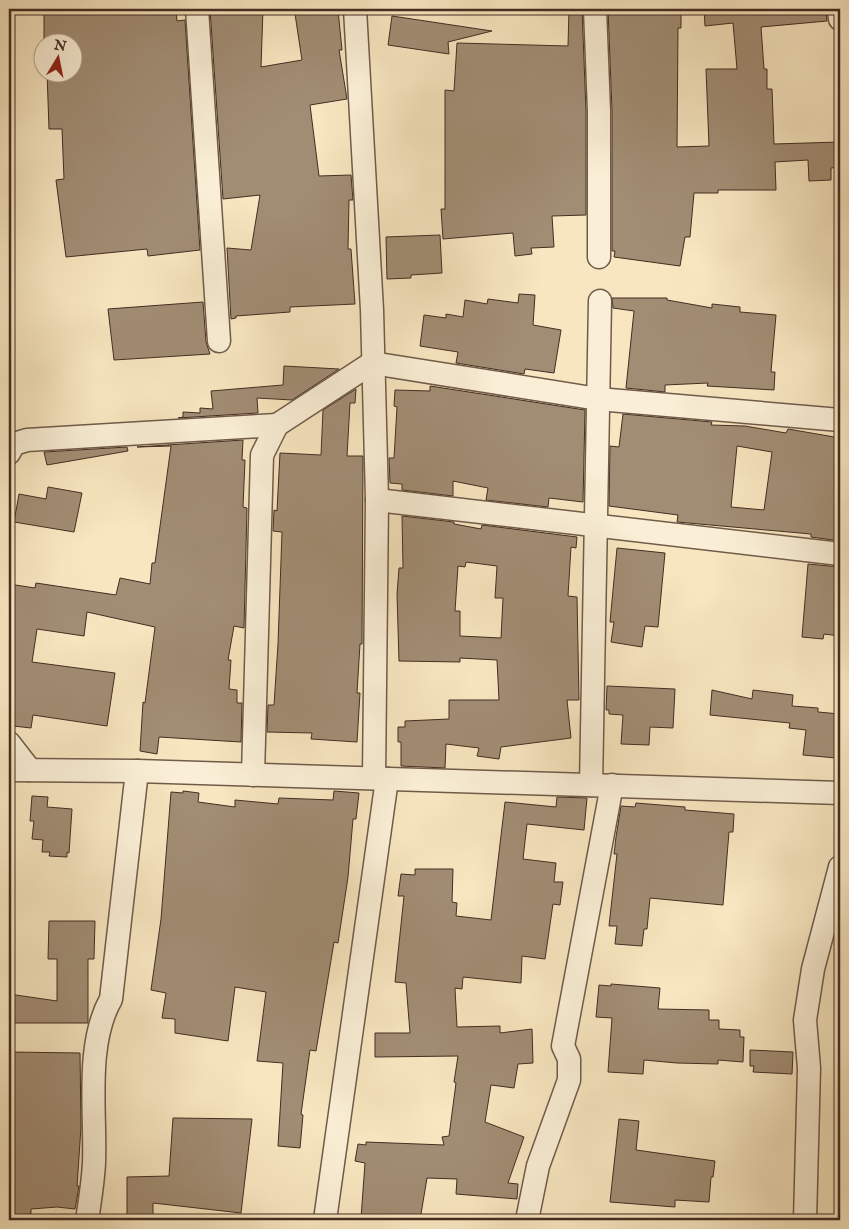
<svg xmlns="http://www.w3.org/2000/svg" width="849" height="1229" font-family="'IM FELL English',serif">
  <rect width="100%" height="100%" fill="#f7e6c0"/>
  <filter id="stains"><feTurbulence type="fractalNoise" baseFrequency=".004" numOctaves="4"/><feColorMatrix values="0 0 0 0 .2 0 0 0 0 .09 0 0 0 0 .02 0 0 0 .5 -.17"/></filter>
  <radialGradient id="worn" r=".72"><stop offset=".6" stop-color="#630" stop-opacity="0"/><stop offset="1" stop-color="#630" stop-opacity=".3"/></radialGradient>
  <!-- building -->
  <g fill="#a18d74" stroke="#432d22" fill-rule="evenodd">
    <polygon points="44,9 176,9 177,21 185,20 200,250 148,256 147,249 66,257 56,180 64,179 62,129 49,129 47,72 72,72 72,42 44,42"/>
    <polygon points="210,9 263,9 261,67 302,60 295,14 338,10 342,50 339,50 347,99 310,105 319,176 351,175 353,200 349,200 348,249 351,249 355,304 290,307 290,312 236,316 236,318 231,319 227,248 251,250 260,195 223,199"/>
    <polygon points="569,9 582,9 586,111 586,215 552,216 554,247 531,248 532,254 515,256 513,233 443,239 441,209 445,209 445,90 454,91 457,43 568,46"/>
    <polygon points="608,9 681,9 681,28 678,28 677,147 709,146 706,69 737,69 733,23 705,26 704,9 826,9 827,21 761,27 764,69 767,69 767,89 772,89 774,144 840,142 840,167 831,168 831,180 809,181 808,160 775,162 776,190 718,190 718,193 694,193 690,237 685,237 680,266 614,257 615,251 612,251 612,111"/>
    <polygon points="392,16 492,31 448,42 449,54 388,45"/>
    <polygon points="440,235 442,273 411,275 411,278 387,279 386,237"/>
    <polygon points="519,294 535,295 533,325 561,330 554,373 525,369 524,374 456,363 458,352 420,346 424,315 446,318 446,314 463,317 465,300 487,304 488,299 518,303"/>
    <polygon points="612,298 667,298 667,300 712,308 712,304 740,307 740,312 776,315 771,372 775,372 774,390 707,386 708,383 665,385 665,392 626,388 634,311 613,308"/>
    <polygon points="203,302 206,342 210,354 114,360 108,309"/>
    <polygon points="284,366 339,369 292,400 257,398 258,413 178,418 183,417 183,412 200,413 200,408 213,409 211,391 283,385"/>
    <polygon points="430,386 585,410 583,502 549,498 548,507 486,500 488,488 453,481 453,496 402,490 402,484 390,483 389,458 394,458 397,407 394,406 395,390 430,391"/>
    <polygon points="356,389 355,403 350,403 347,456 363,456 362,644 360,644 357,693 360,693 357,742 311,739 312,733 267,732 268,705 274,705 278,644 282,532 273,531 274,510 277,511 280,453 321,455 323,410"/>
    <path d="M 623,414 L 712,422 L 711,425 L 745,426 L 786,433 L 788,429 L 840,438 L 840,488 L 836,512 L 840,513 L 840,541 L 811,537 L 811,534 L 677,522 L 678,515 L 609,506 L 610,446 L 619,447 ZM 737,446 L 772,452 L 764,510 L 731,507 Z"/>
    <polygon points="243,440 242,460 245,460 243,507 247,508 244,628 234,626 228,660 231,660 229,689 237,690 237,703 242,703 241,742 159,737 157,754 140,751 143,702 145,703 155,627 87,612 84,636 37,629 32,662 115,673 107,726 33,715 31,728 13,726 14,715 9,714 9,584 35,588 36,583 116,595 120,578 150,584 152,563 155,563 171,446 137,447"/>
    <polygon points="127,447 128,451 47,465 44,452"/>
    <polygon points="48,487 82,493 74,532 14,522 19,494 46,499"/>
    <path d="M 402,516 L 454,522 L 454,524 L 481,529 L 482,525 L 577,537 L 576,548 L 571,547 L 568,596 L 577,597 L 579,700 L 567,700 L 571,738 L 501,747 L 499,759 L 477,756 L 479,748 L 446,744 L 445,768 L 401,766 L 401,742 L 398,742 L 398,727 L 405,727 L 405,721 L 449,719 L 449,700 L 499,700 L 497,660 L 460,658 L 460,662 L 399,661 L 397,594 L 399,568 L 403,568 ZM 466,562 L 497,566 L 495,598 L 503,598 L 501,638 L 460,636 L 460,611 L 455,611 L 458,566 L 465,567 Z"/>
    <polygon points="617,548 665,553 658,627 645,626 642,647 611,642 614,622 610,622"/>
    <polygon points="808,564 840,567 840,636 824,634 823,639 802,637"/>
    <polygon points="607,686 675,689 673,728 650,727 649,745 621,744 623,715 609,714 609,710 606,710"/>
    <polygon points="712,690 752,699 753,690 793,695 792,706 818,708 818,712 840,714 836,758 803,755 806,730 789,728 790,723 710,715"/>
    <polygon points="183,791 199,793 198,802 235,807 235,800 278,804 279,798 333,800 334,791 359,793 356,819 353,819 348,877 338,943 334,942 316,1051 310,1050 301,1114 303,1115 300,1148 278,1146 283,1063 257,1061 266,992 235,987 228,1041 175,1033 175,1019 162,1018 166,993 151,990 161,919 171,792 183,793"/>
    <polygon points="32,796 48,797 47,807 72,809 69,853 67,852 67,857 49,856 50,852 42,852 43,840 32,839 34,821 30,821"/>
    <polygon points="557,797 587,798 584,830 527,824 523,859 556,863 554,882 563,882 560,905 553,904 545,959 522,956 521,983 463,977 462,989 455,988 457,1027 500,1026 500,1033 532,1029 533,1063 518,1064 514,1088 491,1085 485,1122 524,1137 508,1183 518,1184 517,1199 456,1194 457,1179 427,1178 420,1220 361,1218 365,1163 355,1161 358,1144 366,1145 366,1142 444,1145 442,1137 449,1136 456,1083 454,1082 458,1056 375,1057 375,1033 410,1033 406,983 395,982 404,896 398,896 401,874 415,875 415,869 453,869 452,902 457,903 456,916 491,920 505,802 556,807"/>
    <polygon points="636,803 685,807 685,810 734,814 733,832 729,832 723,905 650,898 647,929 644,929 642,946 615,944 617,926 609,926 617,854 614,854 616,837 621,806 635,807"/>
    <polygon points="49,921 95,921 94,959 88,959 88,1023 9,1023 9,994 57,1001 57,959 48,959"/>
    <polygon points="611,984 660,988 658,1009 709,1010 709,1020 719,1020 719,1029 740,1030 740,1037 744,1037 743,1062 718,1060 718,1064 677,1063 644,1060 643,1074 608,1072 612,1018 596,1017 599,985 611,986"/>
    <polygon points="750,1050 793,1052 792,1074 753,1072 754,1066 750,1066"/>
    <polygon points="9,1052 80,1053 81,1127 77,1186 79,1186 75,1209 57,1207 31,1209 31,1214 9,1216"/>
    <polygon points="173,1118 252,1119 241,1213 153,1203 153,1220 127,1220 127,1177 169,1176"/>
    <polygon points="619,1119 639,1121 636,1150 715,1161 713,1177 711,1177 709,1202 675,1200 675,1207 610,1202"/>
  </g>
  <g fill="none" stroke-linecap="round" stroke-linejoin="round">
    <defs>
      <g id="minor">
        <polyline points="197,9 219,341"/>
        <polyline points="355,9 372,310 377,500 374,778"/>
        <polyline points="595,9 599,111 599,257"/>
        <polyline points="839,9 840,19"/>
        <polyline points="9,453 14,444 27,440 277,425"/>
        <polyline points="377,500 840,554"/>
        <polyline points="9,743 30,770"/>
        <polyline points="9,770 137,771 840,793"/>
        <polyline points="253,775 262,455 277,425 372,363 598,399 840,420"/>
        <polyline points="591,785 600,301"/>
        <path d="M 87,1220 C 90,1201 93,1182 94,1163 C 96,1112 85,1045 111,999 L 137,771"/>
        <polyline points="325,1220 387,779"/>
        <polyline points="527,1220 538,1166 569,1080 569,1059 563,1046 612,785"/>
        <polyline points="805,1220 809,1068 805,1020 813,969 840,867"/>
      </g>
    </defs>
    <!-- minor casing -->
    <use href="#minor" stroke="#705b4a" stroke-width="25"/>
    <!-- minor -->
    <use href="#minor" stroke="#faefd6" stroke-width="22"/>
  </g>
  <!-- margin -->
  <rect width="849" height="1229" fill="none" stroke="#f7e6c0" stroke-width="30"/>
  <rect x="10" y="10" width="829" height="1209" fill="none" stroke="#432d22" stroke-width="2.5"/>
  <rect x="15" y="15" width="819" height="1199" fill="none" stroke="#432d22"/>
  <!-- north arrow -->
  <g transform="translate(58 58) rotate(10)"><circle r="24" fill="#faefd6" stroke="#b1a18e"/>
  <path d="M0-4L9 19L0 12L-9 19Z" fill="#8f2418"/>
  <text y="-8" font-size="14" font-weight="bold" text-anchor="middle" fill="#432d22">N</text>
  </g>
  <rect width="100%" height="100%" filter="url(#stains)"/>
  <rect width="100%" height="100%" fill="url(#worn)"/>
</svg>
